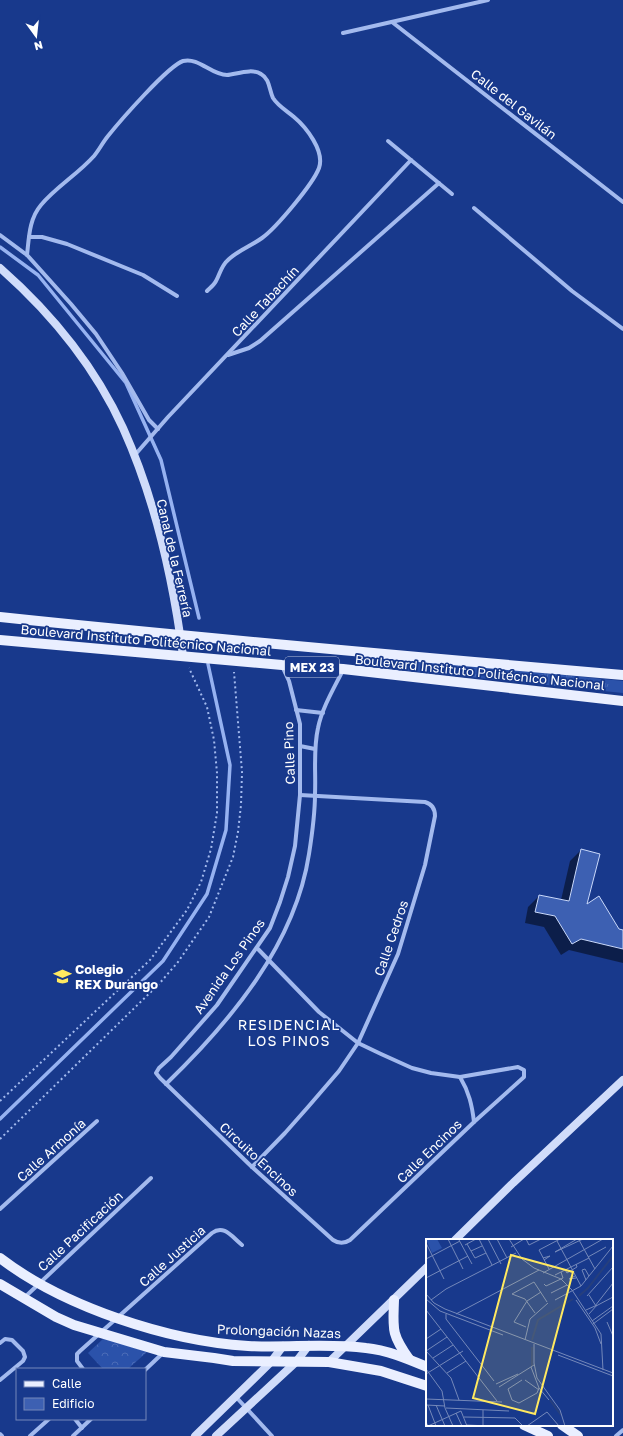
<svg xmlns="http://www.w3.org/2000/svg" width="623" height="1436" font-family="'Golos Text',sans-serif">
  <defs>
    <pattern id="grass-tufts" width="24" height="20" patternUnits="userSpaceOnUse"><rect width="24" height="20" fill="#2b52aa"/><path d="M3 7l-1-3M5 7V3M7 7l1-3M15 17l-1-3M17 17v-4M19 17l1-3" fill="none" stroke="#4b6cb7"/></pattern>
    <pattern id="forest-crowns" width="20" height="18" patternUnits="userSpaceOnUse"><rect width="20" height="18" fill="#2b52aa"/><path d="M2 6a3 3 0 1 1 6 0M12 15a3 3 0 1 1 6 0" fill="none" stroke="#4b6cb7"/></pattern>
  </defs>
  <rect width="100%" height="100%" fill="#18398c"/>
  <!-- grass -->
  <polygon fill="url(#grass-tufts)" points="374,656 623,681 623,693 373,667"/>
  <!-- forest -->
  <polygon fill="url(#forest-crowns)" points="104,1338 147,1352 128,1369 103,1369 88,1353"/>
  <!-- shadow -->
  <polygon fill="#0007" points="581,850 586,906 618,930 623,931 623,963 569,950 561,955 544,927 525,923 528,907 539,896 561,900 570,861"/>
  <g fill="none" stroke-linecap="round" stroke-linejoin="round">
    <!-- stream -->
    <g stroke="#96b2f1" stroke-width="3.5">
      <polyline points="0,247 38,275 126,383 161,460 199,618"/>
      <polyline points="0,1119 163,961 207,894 226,830 230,765 208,664"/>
    </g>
  </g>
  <!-- building -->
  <polygon fill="#3d60b2" stroke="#c9d8fa" points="581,849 600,854 587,904 599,896 619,929 623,930 623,949 581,939 572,944 555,916 535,912 539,895 569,901"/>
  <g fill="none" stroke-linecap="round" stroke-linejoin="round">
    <!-- path -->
    <g stroke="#a3baee" stroke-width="2" stroke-dasharray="2 3" stroke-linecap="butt">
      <polyline points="0,1101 150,960 187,910 201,882 211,849 217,813 217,773 214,740 207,707 189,668"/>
      <polyline points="0,1139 159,984 178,962 209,917 233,857 238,832 241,805 242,772 234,672"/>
    </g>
    <!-- street -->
    <g stroke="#a3baee" stroke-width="4">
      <polyline points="392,22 623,202"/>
      <polyline points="343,33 488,0"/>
      <polyline points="388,141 452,194"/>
      <polyline points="474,208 572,291 623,329"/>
      <polyline points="0,235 27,255 71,304 96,334 122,373 149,420 158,429"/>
      <polyline points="29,237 42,237 67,244 143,275 177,296"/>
      <path d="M 27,255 C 29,238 29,219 41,205 C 56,187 78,174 94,156 C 99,150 103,142 108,136 C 120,121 168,66 183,61 C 199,57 211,75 227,75 C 237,74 252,68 261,74 C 270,79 269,90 273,98 C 278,106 287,111 294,117 C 306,127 325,151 319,168 C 313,184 276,228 262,238 C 251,246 237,251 228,260 C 221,266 220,274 216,281 C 214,285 210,288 207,291"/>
      <polyline points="228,355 249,348 260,341 439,183"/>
      <polyline points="134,456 168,417 411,160"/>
      <polyline points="296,710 323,713"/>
      <polyline points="300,746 315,749"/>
      <path d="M 257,948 L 319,1012 L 358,1043 L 381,1054 L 412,1068 L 431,1073 L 460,1077 L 518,1067 L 524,1070 L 524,1077 L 474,1122 L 350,1240 C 344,1244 339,1244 333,1240 L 252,1167 L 160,1078 L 156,1073 L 159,1068 L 171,1057 L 217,1005 L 270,928 L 280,902 L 288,877 L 295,846 L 300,795 L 300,724 L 289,681 L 282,666"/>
      <path d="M 460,1077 C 469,1092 472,1105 474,1122"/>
      <path d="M 166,1084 C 230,1022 295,945 309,854 C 312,835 315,814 315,794 C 316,772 313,750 318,728 C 322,708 334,688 343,670"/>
      <path d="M 252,1167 L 285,1133 L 308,1107 L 339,1071 L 358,1043 L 398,954 L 425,865 L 435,816 C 435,809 432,804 425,802 L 300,795"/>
      <polyline points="0,1209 97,1121"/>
      <polyline points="25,1297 151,1178"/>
      <polyline points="0,1343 5,1339 12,1340 23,1351 25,1357 23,1361 0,1380"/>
      <path d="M 83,1369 L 77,1361 L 77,1354 L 80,1351 L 212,1233 C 224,1224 232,1237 242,1245"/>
      <polyline points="145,1370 164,1352"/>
      <polyline points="236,1397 272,1436"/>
      <polyline points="75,1419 82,1428"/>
      <polyline points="0,1434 2,1436"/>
      <polyline points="30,1436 49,1419"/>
      <polyline points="73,1436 91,1419"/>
      <polyline points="616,1436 623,1430"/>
    </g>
    <!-- secondary -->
    <g stroke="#d0dcfa" stroke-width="8">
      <path d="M 0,268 C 50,312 95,367 123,428 C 155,499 173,579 183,656"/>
      <polyline points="455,1240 513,1183 623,1080"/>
      <polyline points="329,1362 427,1267"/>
      <polyline points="195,1436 271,1362 283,1346"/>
      <polyline points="216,1436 296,1362 309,1345"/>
    </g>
    <!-- primary -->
    <g stroke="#eaefff" stroke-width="10">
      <path d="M 0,617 C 207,639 415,657 623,675"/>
      <polyline points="0,640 282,665 343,669 623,701"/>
      <path d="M 0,1258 C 64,1307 168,1341 248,1346 C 288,1348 327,1343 366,1348 C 387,1350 408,1359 427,1367"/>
      <polyline points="0,1284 56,1317 74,1325 164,1352 214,1358 233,1361 329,1362 381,1371 427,1386"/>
      <path d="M 394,1300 C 393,1329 391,1334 409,1359"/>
      <polyline points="524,1425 548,1436"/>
      <polyline points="562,1425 578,1436"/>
    </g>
  </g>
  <!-- icons -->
  <defs>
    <symbol id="school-bare" viewBox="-9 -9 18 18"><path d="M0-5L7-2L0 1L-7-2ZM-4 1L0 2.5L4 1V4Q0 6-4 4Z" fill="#ffe960" stroke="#18398c" stroke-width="2.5" paint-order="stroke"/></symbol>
  </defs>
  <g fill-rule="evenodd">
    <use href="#school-bare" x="50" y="964" width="25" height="25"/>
  </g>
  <g text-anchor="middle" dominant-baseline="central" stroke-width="3.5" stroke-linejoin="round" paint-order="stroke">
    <!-- shield labels -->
    <rect fill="#18398c" stroke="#bac4dc" stroke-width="1" x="285" y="657" width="54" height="20" rx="3"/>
    <g font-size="12" font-weight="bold" fill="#fff">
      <text x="312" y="667">MEX 23</text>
    </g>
    <!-- street labels -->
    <g font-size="13" fill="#fff" stroke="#18398c">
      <text transform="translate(514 104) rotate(38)">Calle del Gavilán</text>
      <text transform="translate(265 301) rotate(-47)">Calle Tabachín</text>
      <text transform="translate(175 558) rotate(77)">Canal de la Ferrería</text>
      <text transform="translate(146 640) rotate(5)">Boulevard Instituto Politécnico Nacional</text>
      <text transform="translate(480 672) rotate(6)">Boulevard Instituto Politécnico Nacional</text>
      <text transform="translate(289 753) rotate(-92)">Calle Pino</text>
      <text transform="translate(391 938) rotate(-71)">Calle Cedros</text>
      <text transform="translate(229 966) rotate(-55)">Avenida Los Pinos</text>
      <text transform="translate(51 1150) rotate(-42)">Calle Armonía</text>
      <text transform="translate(429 1151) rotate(-44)">Calle Encinos</text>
      <text transform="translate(259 1159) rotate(43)">Circuito Encinos</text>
      <text transform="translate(80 1231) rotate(-43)">Calle Pacificación</text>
      <text transform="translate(172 1256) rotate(-42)">Calle Justicia</text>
      <text transform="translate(279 1331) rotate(2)">Prolongación Nazas</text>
    </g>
    <!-- poi labels -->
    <g font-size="13" font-weight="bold" fill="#fff" stroke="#18398c" text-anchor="start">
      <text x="75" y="969">Colegio<tspan x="75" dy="15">REX Durango</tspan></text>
    </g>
    <!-- neighbourhood labels -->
    <g font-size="14" letter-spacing="1" fill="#fff" stroke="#18398c">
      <text x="289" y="1024">RESIDENCIAL<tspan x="289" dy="16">LOS PINOS</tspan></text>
    </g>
  </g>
  <!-- overview -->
  <g transform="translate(426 1239)">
    <rect width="187" height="187" fill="#18398c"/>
    <path d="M 0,0 L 11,0 L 16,9 L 6,14 Z" fill="#2b52aa"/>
    <path fill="none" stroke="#263f7d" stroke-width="2" d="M 153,57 L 162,49 L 187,17M 106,101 L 112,81 L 147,60M 106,127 L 106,108M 124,161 L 135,176"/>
    <path fill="none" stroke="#7488ba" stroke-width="1" d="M 22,0 L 37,30M 53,0 L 66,26M 62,0 L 75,25M 71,0 L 81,19M 83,0 L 96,20 L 108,29 L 135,40 L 146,51 L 175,95 L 177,131M 100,0 L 103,6 L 115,0M 151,0 L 129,13 L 157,0M 33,1 L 46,25M 153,1 L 169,30M 131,2 L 155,47M 0,4 L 18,40M 41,5 L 49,19 L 60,14M 39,6 L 50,0M 85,8 L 98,0M 45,12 L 56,7M 162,18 L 180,8M 117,19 L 124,17 L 118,21M 0,20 L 34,2M 123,30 L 113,11 L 134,0M 139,31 L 141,34 L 151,28 L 150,25M 117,34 L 177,0M 129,36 L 163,19M 149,37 L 143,40 L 150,39M 0,39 L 42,17M 160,41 L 156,31 L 159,30 L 163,37M 118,45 L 120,47 L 137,39 L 135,33M 125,54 L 141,46M 0,55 L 8,64 L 19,70 L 187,134M 86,55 L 108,43 L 121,63M 86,55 L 99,60 L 109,74M 163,56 L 170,67 L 187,58M 161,57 L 187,28M 0,60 L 14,72 L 77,96M 5,61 L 20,50 L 90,14M 129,61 L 155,47 L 187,7M 150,61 L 169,89 L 175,105M 0,71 L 71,162M 160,71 L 169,67 L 187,44M 20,75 L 20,80 L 68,142M 30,75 L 113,31M 163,75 L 171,66M 166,82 L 187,67M 181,83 L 187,97M 167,85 L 187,70M 100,88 L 88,83 L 101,62 L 115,53M 0,100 L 15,90M 99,101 L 104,80 L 122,64M 108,105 L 108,124 L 111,139 L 134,171 L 139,187M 0,112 L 25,139 L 33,161M 0,112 L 21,98M 132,116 L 187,137M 7,119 L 27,106M 105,128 L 113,149 L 123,161M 0,130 L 16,152 L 19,169 L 27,187M 21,134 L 40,122M 0,135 L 37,112M 96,141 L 82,150 L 86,161 L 93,164 L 111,154 L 113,149M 99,141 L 113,151M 70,145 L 92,135M 73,148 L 108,126M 0,160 L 76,163M 0,166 L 19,167M 2,166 L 10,187M 10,166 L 19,187M 20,169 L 83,172M 35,172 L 41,187M 30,174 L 36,187M 38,178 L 89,179 L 97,187M 0,183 L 2,187 L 35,172M 41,186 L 62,187M 57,186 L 57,171M 101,187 L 121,173 L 133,187"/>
    <path fill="#ffe960" fill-opacity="0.15" stroke="#ffe960" stroke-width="2" d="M 85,16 L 147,33 L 109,175 L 47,159 Z"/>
    <rect width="187" height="187" fill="none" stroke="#fff" stroke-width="2"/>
  </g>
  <!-- legend -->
  <rect x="16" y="1368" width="130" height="52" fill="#18398c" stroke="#7488ba"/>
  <rect x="24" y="1381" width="20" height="6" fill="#eaefff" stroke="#7488ba"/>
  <text x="52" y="1388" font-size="12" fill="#ffffff">Calle</text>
  <rect x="24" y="1398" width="20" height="12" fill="#3d60b2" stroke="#7488ba"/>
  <text x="52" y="1408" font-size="12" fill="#ffffff">Edificio</text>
  <!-- north arrow -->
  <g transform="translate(36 36) rotate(165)" stroke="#18398c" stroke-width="3" paint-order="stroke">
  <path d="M0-3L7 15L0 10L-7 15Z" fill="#ffffff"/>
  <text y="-6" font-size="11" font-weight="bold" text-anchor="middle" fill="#ffffff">N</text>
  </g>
</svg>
